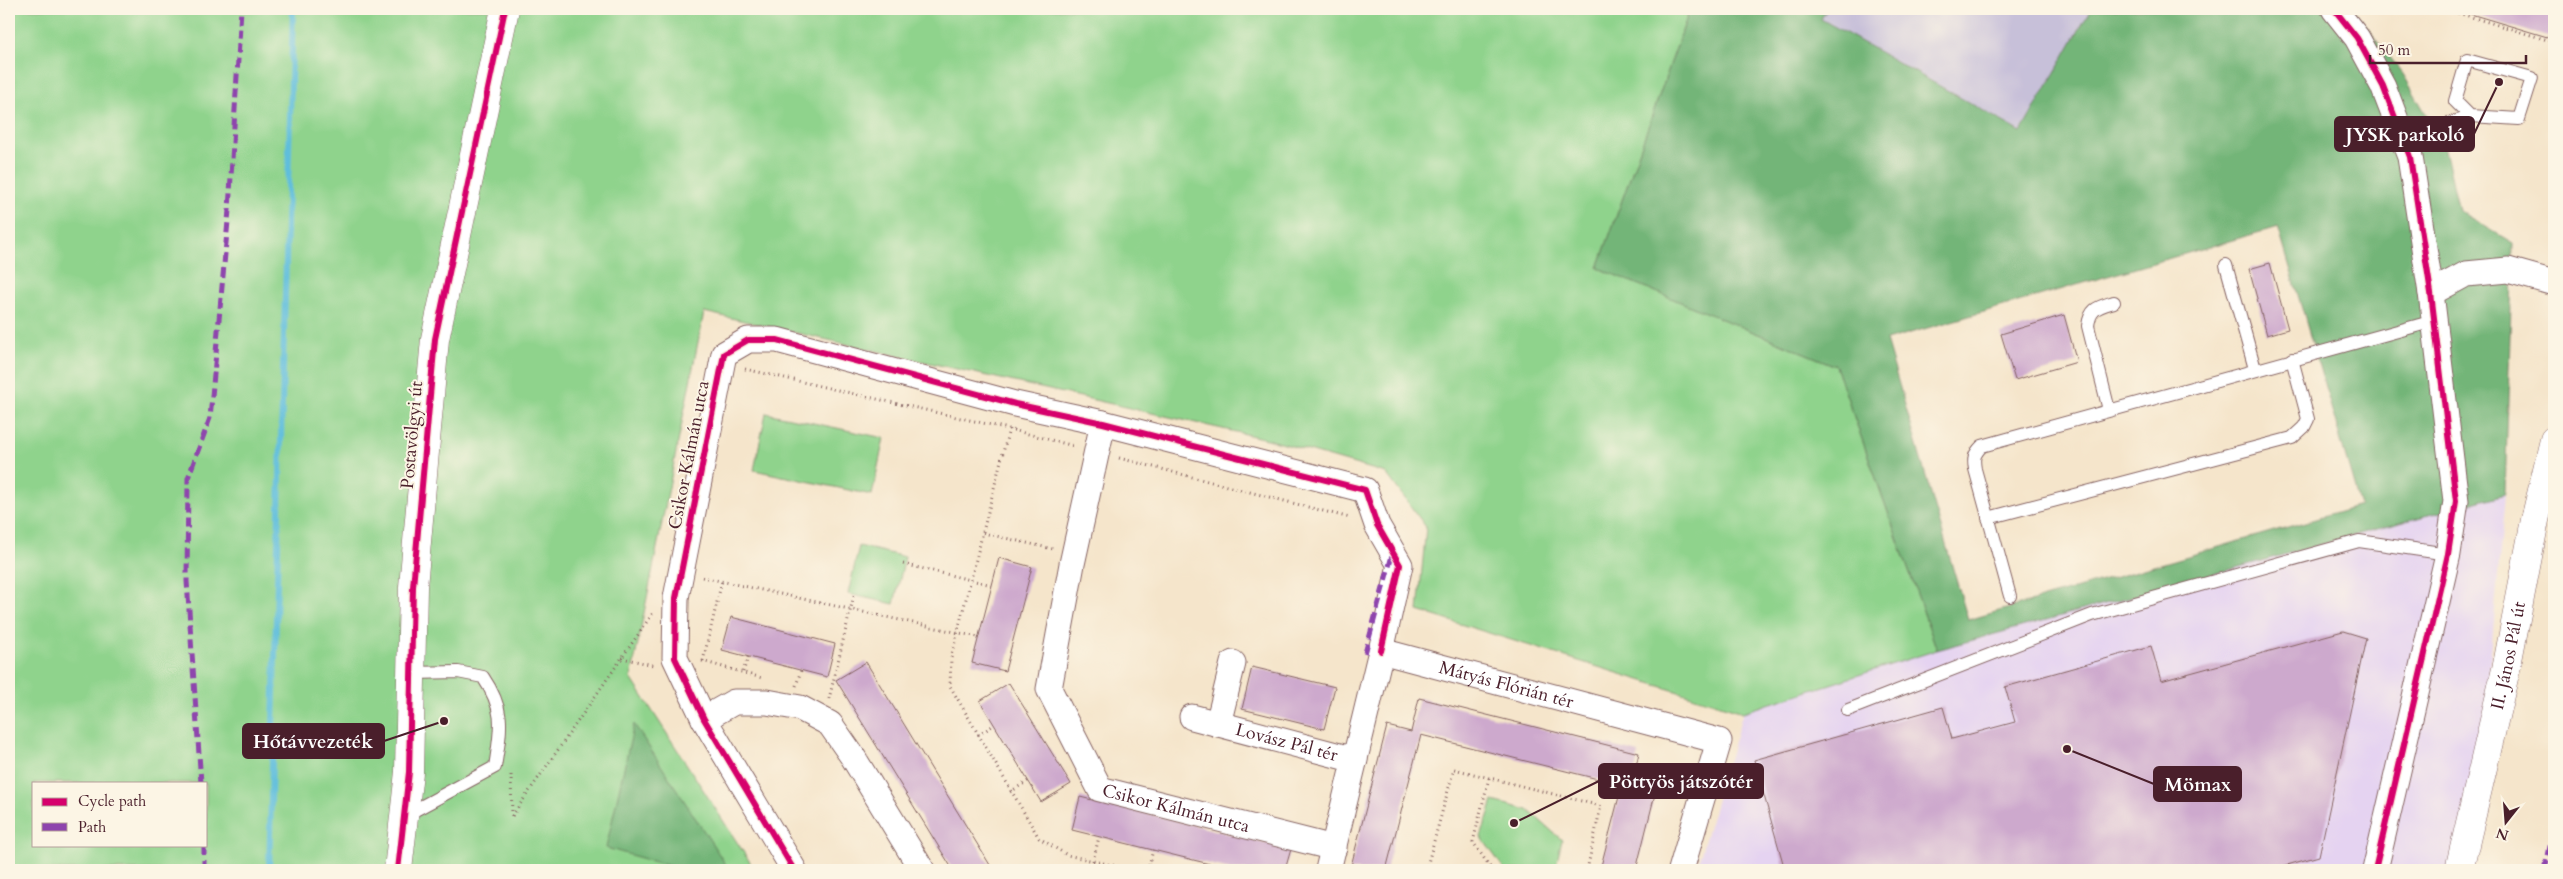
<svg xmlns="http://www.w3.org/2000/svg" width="2563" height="879" font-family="Cardo,serif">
  <rect width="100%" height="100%" fill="#fcf5e5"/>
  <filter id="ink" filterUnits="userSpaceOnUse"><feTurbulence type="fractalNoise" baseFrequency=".02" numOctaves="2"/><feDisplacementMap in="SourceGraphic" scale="10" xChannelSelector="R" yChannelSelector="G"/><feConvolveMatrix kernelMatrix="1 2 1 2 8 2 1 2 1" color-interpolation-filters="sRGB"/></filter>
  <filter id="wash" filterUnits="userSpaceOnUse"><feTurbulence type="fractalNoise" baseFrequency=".0096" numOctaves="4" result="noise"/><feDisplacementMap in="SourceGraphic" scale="20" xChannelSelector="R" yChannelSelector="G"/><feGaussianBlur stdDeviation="1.12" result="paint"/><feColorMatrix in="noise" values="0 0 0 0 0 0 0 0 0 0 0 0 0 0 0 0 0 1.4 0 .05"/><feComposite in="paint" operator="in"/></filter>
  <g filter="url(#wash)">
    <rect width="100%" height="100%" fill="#f5e5cb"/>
    <!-- built -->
    <polygon fill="#e5d3f1" points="2505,494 2472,870 1696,870 1743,712 1937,650"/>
    <!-- industrial -->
    <polygon fill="#c7c0d9" points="1827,9 2091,9 2021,132 1821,19"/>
    <!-- green -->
    <g fill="#8fd38c" stroke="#6c795c" fill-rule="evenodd">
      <path d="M 9,9 L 1690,9 L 1598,268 L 1836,366 L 1937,650 L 1743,712 L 1418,611 L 1426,527 L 1386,473 L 1267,439 L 704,312 L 631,678 L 755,870 L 9,870 ZM 34,783 L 206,783 L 206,845 L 34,845 Z"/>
      <polygon points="766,413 884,438 872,495 754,470"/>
      <polygon points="859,546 905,557 894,604 848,594"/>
      <polygon points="1493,801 1528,810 1562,840 1555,870 1505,870 1481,837"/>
    </g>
    <!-- forest -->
    <g fill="#73b578" stroke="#5e6a52" fill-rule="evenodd">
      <path d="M 1690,9 L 1827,9 L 1821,19 L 2021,132 L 2091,9 L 2353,9 L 2403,74 L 2444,145 L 2459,211 L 2513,243 L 2505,494 L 1937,650 L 1836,366 L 1598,268 ZM 2278,227 L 2360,506 L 1968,620 L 1886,340 Z"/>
      <polygon points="634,724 728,868 729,870 683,870 606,848"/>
    </g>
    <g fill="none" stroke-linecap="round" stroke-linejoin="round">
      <!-- stream -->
      <polyline stroke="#5ebedc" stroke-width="6" points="269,870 293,9"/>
    </g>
    <g id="blocks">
      <!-- building -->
      <g fill="#cda9cd">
        <polygon points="2454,9 2554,9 2554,39"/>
        <polygon points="2270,263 2288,329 2267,335 2249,269"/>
        <polygon points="2064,315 2077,362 2015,380 2001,334"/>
        <polygon points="999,558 1032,567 1005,671 972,663"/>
        <polygon points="731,617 835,644 827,677 722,650"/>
        <polygon points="2343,631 2366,638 2319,856 2269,870 1785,870 1754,760 1943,707 1952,739 2015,722 2005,687 2151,646 2161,681"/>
        <polygon points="866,662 990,865 981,870 953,870 836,680"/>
        <polygon points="1252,667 1335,687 1324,729 1242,709"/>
        <polygon points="1009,683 1071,784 1041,802 980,701"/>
        <polygon points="1419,698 1639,753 1631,788 1655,794 1636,870 1600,870 1622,785 1421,735 1386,870 1350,870 1387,726 1411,732"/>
        <polygon points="1080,797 1291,849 1285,870 1234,870 1072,830"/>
      </g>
    </g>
  </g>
  <g filter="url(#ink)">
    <use href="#blocks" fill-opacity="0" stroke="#866463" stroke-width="1"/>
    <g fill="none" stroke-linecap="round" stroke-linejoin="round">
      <defs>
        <g id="lane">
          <polyline points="2410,157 2435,129 2470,116 2519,119 2532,78 2467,60 2455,101 2470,116"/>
          <polyline points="2226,265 2255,369"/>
          <path d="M 2109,410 L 2088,326 C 2090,308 2098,307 2114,302"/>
          <polyline points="1988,518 2292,438 2304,427 2308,419 2292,359"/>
          <path d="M 2010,596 L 1975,469 C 1973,458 1974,454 1982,446 L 2434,321"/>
          <polyline points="1848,710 2092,615 2359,541 2448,554"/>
          <path d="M 404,816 L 495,767 C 501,728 506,711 483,677 L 458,672 L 412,673"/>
        </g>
        <g id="street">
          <polyline points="2334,9 2357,38 2383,86 2410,157 2431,293 2456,501 2448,554 2375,870"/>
          <polyline points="2431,293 2466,274 2508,270 2554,283"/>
          <path id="s1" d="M 1103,423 L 1072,564 L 1049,689 L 1100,789 L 1334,848"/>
          <path id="s2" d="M 1192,717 L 1355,760"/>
          <polyline points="704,719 734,702 767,702 800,708 830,724 853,757 922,870"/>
          <polyline points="1218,724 1233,663"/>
          <polyline points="794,870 704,719 675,658 676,598 724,354 748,340 777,340 1015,404 1103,423 1365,490 1377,525 1400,565 1381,651"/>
          <path id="s3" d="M 1328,870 L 1381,651 L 1719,741 L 1681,870"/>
        </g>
        <polyline id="secondary" points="398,870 409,772 413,587 435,339 505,9"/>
        <g id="primary">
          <path id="s4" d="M 2459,870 L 2507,665 L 2535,520 L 2554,440"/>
        </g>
      </defs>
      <!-- lane casing -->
      <use href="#lane" stroke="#866463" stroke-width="14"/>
      <!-- street casing -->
      <use href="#street" stroke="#866463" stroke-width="27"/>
      <!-- secondary casing -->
      <use href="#secondary" stroke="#866463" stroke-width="29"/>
      <!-- primary casing -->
      <use href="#primary" stroke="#866463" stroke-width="29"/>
      <!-- path -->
      <g stroke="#866463" stroke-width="3" stroke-dasharray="1 4" stroke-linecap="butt">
        <polyline points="2458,13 2554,42"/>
        <polyline points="745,369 1009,429 1074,446"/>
        <polyline points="1009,429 951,658 950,686 1039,838 1067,855 1134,870"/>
        <polyline points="1119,458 1350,518"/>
        <polyline points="983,533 1053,549"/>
        <polyline points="903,564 992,585"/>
        <polyline points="702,577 978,637"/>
        <polyline points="622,658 653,665"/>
        <polyline points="702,661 762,678"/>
        <polyline points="703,661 722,581"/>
        <polyline points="743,672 748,657"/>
        <polyline points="796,686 801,670"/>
        <polyline points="829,699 854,595"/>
        <polyline points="978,735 994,725"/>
        <polyline points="511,775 512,816"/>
        <polyline points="1489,778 1473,842 1492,870"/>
        <polyline points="1010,792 1028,781"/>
        <polyline points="512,816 653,613"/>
        <polyline points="1093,861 1099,837"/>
        <polyline points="1148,870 1153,850"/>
        <polyline points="1208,870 1209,864"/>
        <polyline points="1426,870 1454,769 1601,806 1587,870"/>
      </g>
      <!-- lane -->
      <use href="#lane" stroke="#fff" stroke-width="12"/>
      <!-- street -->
      <use href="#street" stroke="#fff" stroke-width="25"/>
      <!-- secondary -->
      <use href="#secondary" stroke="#fff" stroke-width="28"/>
      <!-- primary -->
      <use href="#primary" stroke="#fff" stroke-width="28"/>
      <!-- quiet -->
      <g stroke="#8e44ad" stroke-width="5" stroke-dasharray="10 5" stroke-linecap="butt">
        <polyline points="1365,653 1393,552"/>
        <polyline points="201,783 187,581 188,478 210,418 229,210 241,9"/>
        <polyline points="204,870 204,845"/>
        <polyline points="2545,870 2554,828"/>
      </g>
      <defs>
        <g id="cycleway">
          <polyline points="2334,9 2357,38 2383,86 2410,157 2431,293 2456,501 2448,554 2375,870"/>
          <polyline points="398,870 409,772 413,587 435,339 505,9"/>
          <polyline points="794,870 704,719 675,658 676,598 724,354 748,340 777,340 1015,404 1103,423 1365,490 1377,525 1400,565 1381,651"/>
        </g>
      </defs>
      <!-- cycleway casing -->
      <use href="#cycleway" stroke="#fcf5e5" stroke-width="9"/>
      <!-- cycleway -->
      <use href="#cycleway" stroke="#d6006c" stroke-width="6"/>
    </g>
  </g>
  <g text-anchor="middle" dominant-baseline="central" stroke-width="4" stroke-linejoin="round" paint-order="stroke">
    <!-- street labels -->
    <g font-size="18" fill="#4a1f2b" stroke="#fcf5e5">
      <text transform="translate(412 435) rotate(-85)">Postavölgyi út</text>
      <text transform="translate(689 455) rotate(-79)">Csikor Kálmán utca</text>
      <text stroke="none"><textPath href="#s4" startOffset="220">II. János Pál út</textPath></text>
      <text stroke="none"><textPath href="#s3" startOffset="355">Mátyás Flórián tér</textPath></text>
      <text stroke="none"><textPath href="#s2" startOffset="98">Lovász Pál tér</textPath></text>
      <text stroke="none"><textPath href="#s1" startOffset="462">Csikor Kálmán utca</textPath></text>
    </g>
  </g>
  <!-- callouts -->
  <path fill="none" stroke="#4a1f2b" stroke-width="2" d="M2499 82L2474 134M444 721L384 741M1514 823L1599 781M2067 749L2154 784"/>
  <g fill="#4a1f2b" stroke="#fcf5e5" stroke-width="2">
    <circle cx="2499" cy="82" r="5"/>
    <circle cx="444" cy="721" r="5"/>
    <circle cx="1514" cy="823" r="5"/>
    <circle cx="2067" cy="749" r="5"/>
  </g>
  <g fill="#4a1f2b" stroke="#4a1f2b" stroke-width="2">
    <rect x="2335" y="117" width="139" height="34" rx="5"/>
    <rect x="243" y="724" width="141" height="34" rx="5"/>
    <rect x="1599" y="764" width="164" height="34" rx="5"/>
    <rect x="2154" y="767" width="87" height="34" rx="5"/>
  </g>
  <g font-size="19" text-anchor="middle" font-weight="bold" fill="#fff">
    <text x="2405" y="141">JYSK parkoló</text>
    <text x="313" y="748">Hőtávvezeték</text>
    <text x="1681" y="788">Pöttyös játszótér</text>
    <text x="2198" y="791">Mömax</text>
  </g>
  <!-- margin -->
  <rect width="2563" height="879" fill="none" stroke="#fcf5e5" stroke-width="30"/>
  <!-- legend -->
  <rect x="32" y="782" width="175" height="65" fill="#fcf5e5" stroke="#b59f9b"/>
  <rect x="42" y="798" width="25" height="8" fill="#d6006c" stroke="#b59f9b"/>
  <text x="78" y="806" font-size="15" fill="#4a1f2b">Cycle path</text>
  <rect x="42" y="823" width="25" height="8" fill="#8e44ad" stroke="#b59f9b"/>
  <text x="78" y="832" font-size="15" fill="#4a1f2b">Path</text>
  <!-- north arrow -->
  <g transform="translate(2506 822) rotate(197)" stroke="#fcf5e5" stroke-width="4" paint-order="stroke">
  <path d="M0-4L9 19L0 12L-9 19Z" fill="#4a1f2b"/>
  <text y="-8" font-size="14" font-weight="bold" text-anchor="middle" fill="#4a1f2b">N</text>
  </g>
  <!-- scale -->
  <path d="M2370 55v8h156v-8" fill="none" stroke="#4a1f2b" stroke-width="2.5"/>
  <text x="2378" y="55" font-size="15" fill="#4a1f2b" stroke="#fcf5e5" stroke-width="4" paint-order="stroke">50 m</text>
</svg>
